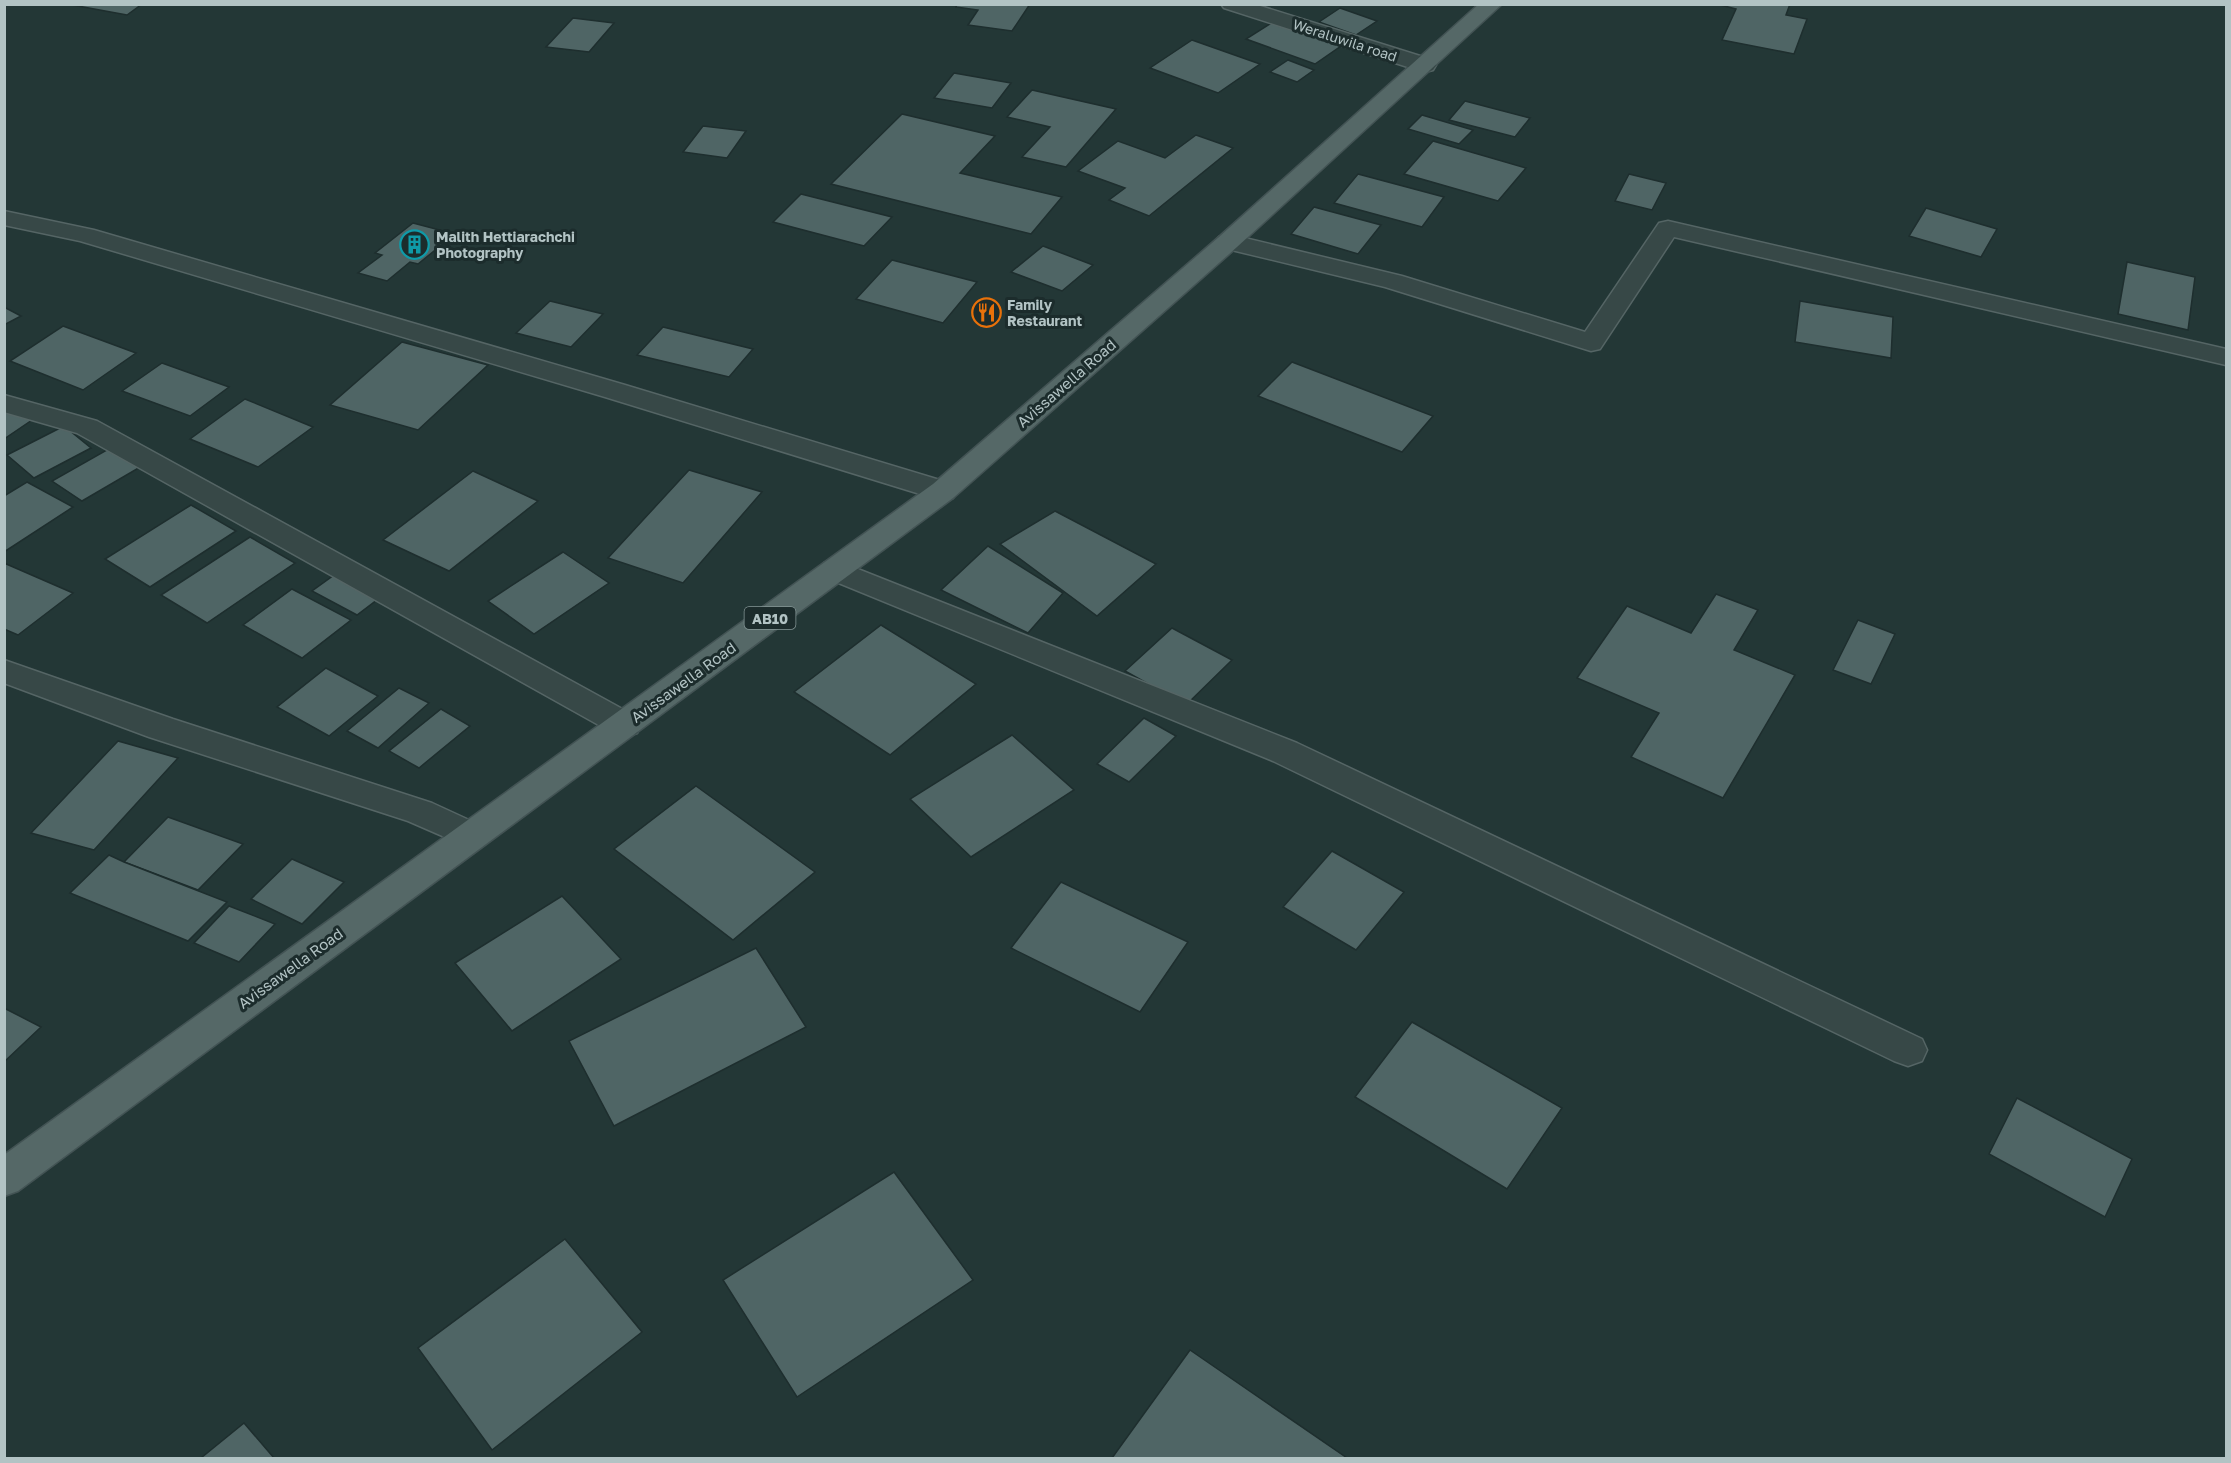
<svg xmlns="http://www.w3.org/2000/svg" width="2231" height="1463" font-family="'Golos Text',sans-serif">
  <rect width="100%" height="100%" fill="#233736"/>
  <!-- building -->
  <g fill="#4f6565" stroke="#1e2e2e" stroke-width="1.5">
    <polygon points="67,4 142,4 127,15"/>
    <polygon points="957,4 1030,4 1012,31 968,25 978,10 956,7"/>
    <polygon points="1790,4 1786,15 1807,19 1794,54 1722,40 1736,9 1717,4"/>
    <polygon points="1340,8 1377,21 1356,35 1319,22"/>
    <polygon points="573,18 614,23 589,52 546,47"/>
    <polygon points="1273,22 1341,46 1315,64 1246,39"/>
    <polygon points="1192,40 1260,64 1218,93 1150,68"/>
    <polygon points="1288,60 1314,70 1297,82 1270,72"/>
    <polygon points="954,73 1011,83 992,108 934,98"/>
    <polygon points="1032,90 1116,109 1066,167 1022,157 1050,127 1007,117"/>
    <polygon points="1465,101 1530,118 1515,137 1449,120"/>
    <polygon points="902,114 995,136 960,173 1062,197 1031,234 831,184"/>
    <polygon points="1422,115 1473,130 1459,144 1408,129"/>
    <polygon points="703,126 746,131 727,158 683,152"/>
    <polygon points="1196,135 1233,148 1149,216 1109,200 1125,188 1078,171 1118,141 1165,158"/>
    <polygon points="1433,141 1526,168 1498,201 1404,174"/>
    <polygon points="1358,174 1444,197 1422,227 1334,203"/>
    <polygon points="1629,174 1666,183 1652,210 1615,201"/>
    <polygon points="801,194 892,217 864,246 773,222"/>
    <polygon points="1314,207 1381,225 1358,254 1291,234"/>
    <polygon points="1926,208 1997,229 1981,257 1909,236"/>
    <polygon points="413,223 455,234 418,264 410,262 387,281 358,273 382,255 375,253"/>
    <polygon points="1043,246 1093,265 1062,291 1011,272"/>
    <polygon points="892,260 977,282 943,323 856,299"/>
    <polygon points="2127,262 2195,277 2188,330 2118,314"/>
    <polygon points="550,301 603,314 571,347 516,333"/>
    <polygon points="1800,301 1893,317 1891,358 1795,342"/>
    <polygon points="4,307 21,316 4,325"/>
    <polygon points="63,326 136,353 83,390 10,361"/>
    <polygon points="663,327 753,349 729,377 637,355"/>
    <polygon points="402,342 488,365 418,430 330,405"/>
    <polygon points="1292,362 1433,416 1402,452 1258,396"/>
    <polygon points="162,363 229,387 190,416 122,391"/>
    <polygon points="245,399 313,427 258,467 190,439"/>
    <polygon points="4,409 32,420 4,439"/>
    <polygon points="64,426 91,448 34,478 7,455"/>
    <polygon points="112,447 142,466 82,501 52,481"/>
    <polygon points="689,470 762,492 683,583 608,558"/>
    <polygon points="473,471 538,501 449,571 383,540"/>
    <polygon points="27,482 73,507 4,552 4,496"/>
    <polygon points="191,505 236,531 150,587 105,559"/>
    <polygon points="1055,511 1156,564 1097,616 1000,544"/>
    <polygon points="250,537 295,563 207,623 161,595"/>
    <polygon points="988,546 1063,593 1028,633 941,590"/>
    <polygon points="563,552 609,583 534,634 488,601"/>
    <polygon points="4,563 73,593 18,635 4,629"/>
    <polygon points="337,573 382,596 357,615 312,591"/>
    <polygon points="292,589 351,620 302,658 243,625"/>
    <polygon points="1716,594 1758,610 1734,650 1795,675 1723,798 1631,757 1659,713 1577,678 1627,606 1691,633"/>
    <polygon points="1858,620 1895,634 1871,684 1833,670"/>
    <polygon points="881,625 976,684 890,755 794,692"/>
    <polygon points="1172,628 1232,660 1186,705 1125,671"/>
    <polygon points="326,668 378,696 329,736 277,707"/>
    <polygon points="399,688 429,703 378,748 347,731"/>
    <polygon points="441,709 470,726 419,768 389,751"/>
    <polygon points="1144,718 1176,736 1129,782 1097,764"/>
    <polygon points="1012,735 1074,790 971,857 910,799"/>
    <polygon points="118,741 178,758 94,850 31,833"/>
    <polygon points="696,786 815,872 733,940 614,849"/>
    <polygon points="168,817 243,844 198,890 124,862"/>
    <polygon points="1332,851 1404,892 1356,950 1283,907"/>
    <polygon points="109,855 124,862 227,902 188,941 70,893"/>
    <polygon points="292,859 344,882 302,924 251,899"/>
    <polygon points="1061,882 1188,942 1140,1012 1011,948"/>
    <polygon points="562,896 621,959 512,1031 455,963"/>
    <polygon points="229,906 275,924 239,962 194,943"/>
    <polygon points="756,948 806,1027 614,1126 569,1041"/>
    <polygon points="4,1008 41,1027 4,1062"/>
    <polygon points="1412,1022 1562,1108 1507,1189 1355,1097"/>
    <polygon points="2017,1098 2132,1159 2105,1217 1989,1154"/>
    <polygon points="894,1172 973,1280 797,1397 723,1280"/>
    <polygon points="565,1239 642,1332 492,1450 418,1348"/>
    <polygon points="1190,1350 1347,1458 1112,1458"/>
    <polygon points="244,1423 274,1458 201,1458"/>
  </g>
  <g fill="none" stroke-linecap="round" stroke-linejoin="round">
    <defs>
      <g id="street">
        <polygon points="1221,4 1254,4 1433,60 1436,65 1433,70 1425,72 1417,70 1224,8"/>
        <polygon points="4,211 94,230 625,385 953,484 958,491 953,498 943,500 933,498 605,397 80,241 4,225"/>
        <polygon points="1668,221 2226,349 2226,365 1674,237 1600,349 1591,351 1385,287 1219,247 1215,242 1219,237 1228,234 1402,276 1585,332 1659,223"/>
        <polygon points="4,395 97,421 637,717 641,725 637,733 625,737 613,733 77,433 4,412"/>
        <polygon points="835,560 1297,743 1922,1039 1927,1050 1922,1061 1908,1066 1894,1061 1273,761 824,577 820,570 824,563"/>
        <polygon points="4,660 173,719 432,803 482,826 487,835 482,844 470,848 408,821 149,737 4,683"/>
      </g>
      <polygon id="primary" points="1479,4 1502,4 1237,247 953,498 18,1191 4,1196 4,1155 933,484 1219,237"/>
    </defs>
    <!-- street casing -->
    <use href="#street" stroke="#556565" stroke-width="3"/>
    <!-- primary casing -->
    <use href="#primary" stroke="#435354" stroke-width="3"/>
    <!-- street -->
    <use href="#street" fill="#374847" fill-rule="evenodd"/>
    <!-- primary -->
    <use href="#primary" fill="#556867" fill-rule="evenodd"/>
  </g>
  <!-- icons -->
  <defs>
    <symbol id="building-ring" viewBox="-11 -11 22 22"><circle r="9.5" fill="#1c2c2c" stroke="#0f9aa8" stroke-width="1.5"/><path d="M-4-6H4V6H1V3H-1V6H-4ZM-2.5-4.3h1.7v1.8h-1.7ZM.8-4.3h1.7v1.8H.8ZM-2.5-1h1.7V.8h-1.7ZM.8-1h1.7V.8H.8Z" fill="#0f9aa8"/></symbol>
    <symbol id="restaurant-ring" viewBox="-11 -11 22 22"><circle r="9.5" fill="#1c2c2c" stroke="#e8710a" stroke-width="1.5"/><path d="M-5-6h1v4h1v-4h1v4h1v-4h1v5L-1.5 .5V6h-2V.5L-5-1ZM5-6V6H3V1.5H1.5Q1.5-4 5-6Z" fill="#e8710a"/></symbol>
  </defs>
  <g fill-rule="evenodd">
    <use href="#building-ring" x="398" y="228" width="33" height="33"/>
    <use href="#restaurant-ring" x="970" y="296" width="33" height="33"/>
  </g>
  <g text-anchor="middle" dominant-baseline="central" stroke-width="6" stroke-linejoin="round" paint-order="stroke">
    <!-- far-street labels -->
    <g font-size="14" fill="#b2c3c4" stroke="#1c2c2c">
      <text transform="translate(1345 40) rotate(18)">Weraluwila road</text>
    </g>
    <!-- far-poi labels -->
    <g font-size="14" font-weight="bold" fill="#b2c3c4" stroke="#1c2c2c" text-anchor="start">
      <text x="436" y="236">Malith Hettiarachchi<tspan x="436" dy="16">Photography</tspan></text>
      <text x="1007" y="304">Family<tspan x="1007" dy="16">Restaurant</tspan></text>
    </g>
    <!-- shield labels -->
    <rect fill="#1c2c2c" stroke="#859696" stroke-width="1.5" x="744.5" y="607" width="51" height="22" rx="4.5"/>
    <g font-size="14" font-weight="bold" fill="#b2c3c4">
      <text x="770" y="618">AB10</text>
    </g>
    <!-- street labels -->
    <g font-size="15" fill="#b2c3c4" stroke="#1c2c2c">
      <text transform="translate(1066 383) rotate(-41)">Avissawella Road</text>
      <text transform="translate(683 682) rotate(-36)">Avissawella Road</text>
      <text transform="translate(290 968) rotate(-36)">Avissawella Road</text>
    </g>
  </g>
  <!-- border -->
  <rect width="2231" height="1463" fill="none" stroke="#b2c3c4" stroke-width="12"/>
</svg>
